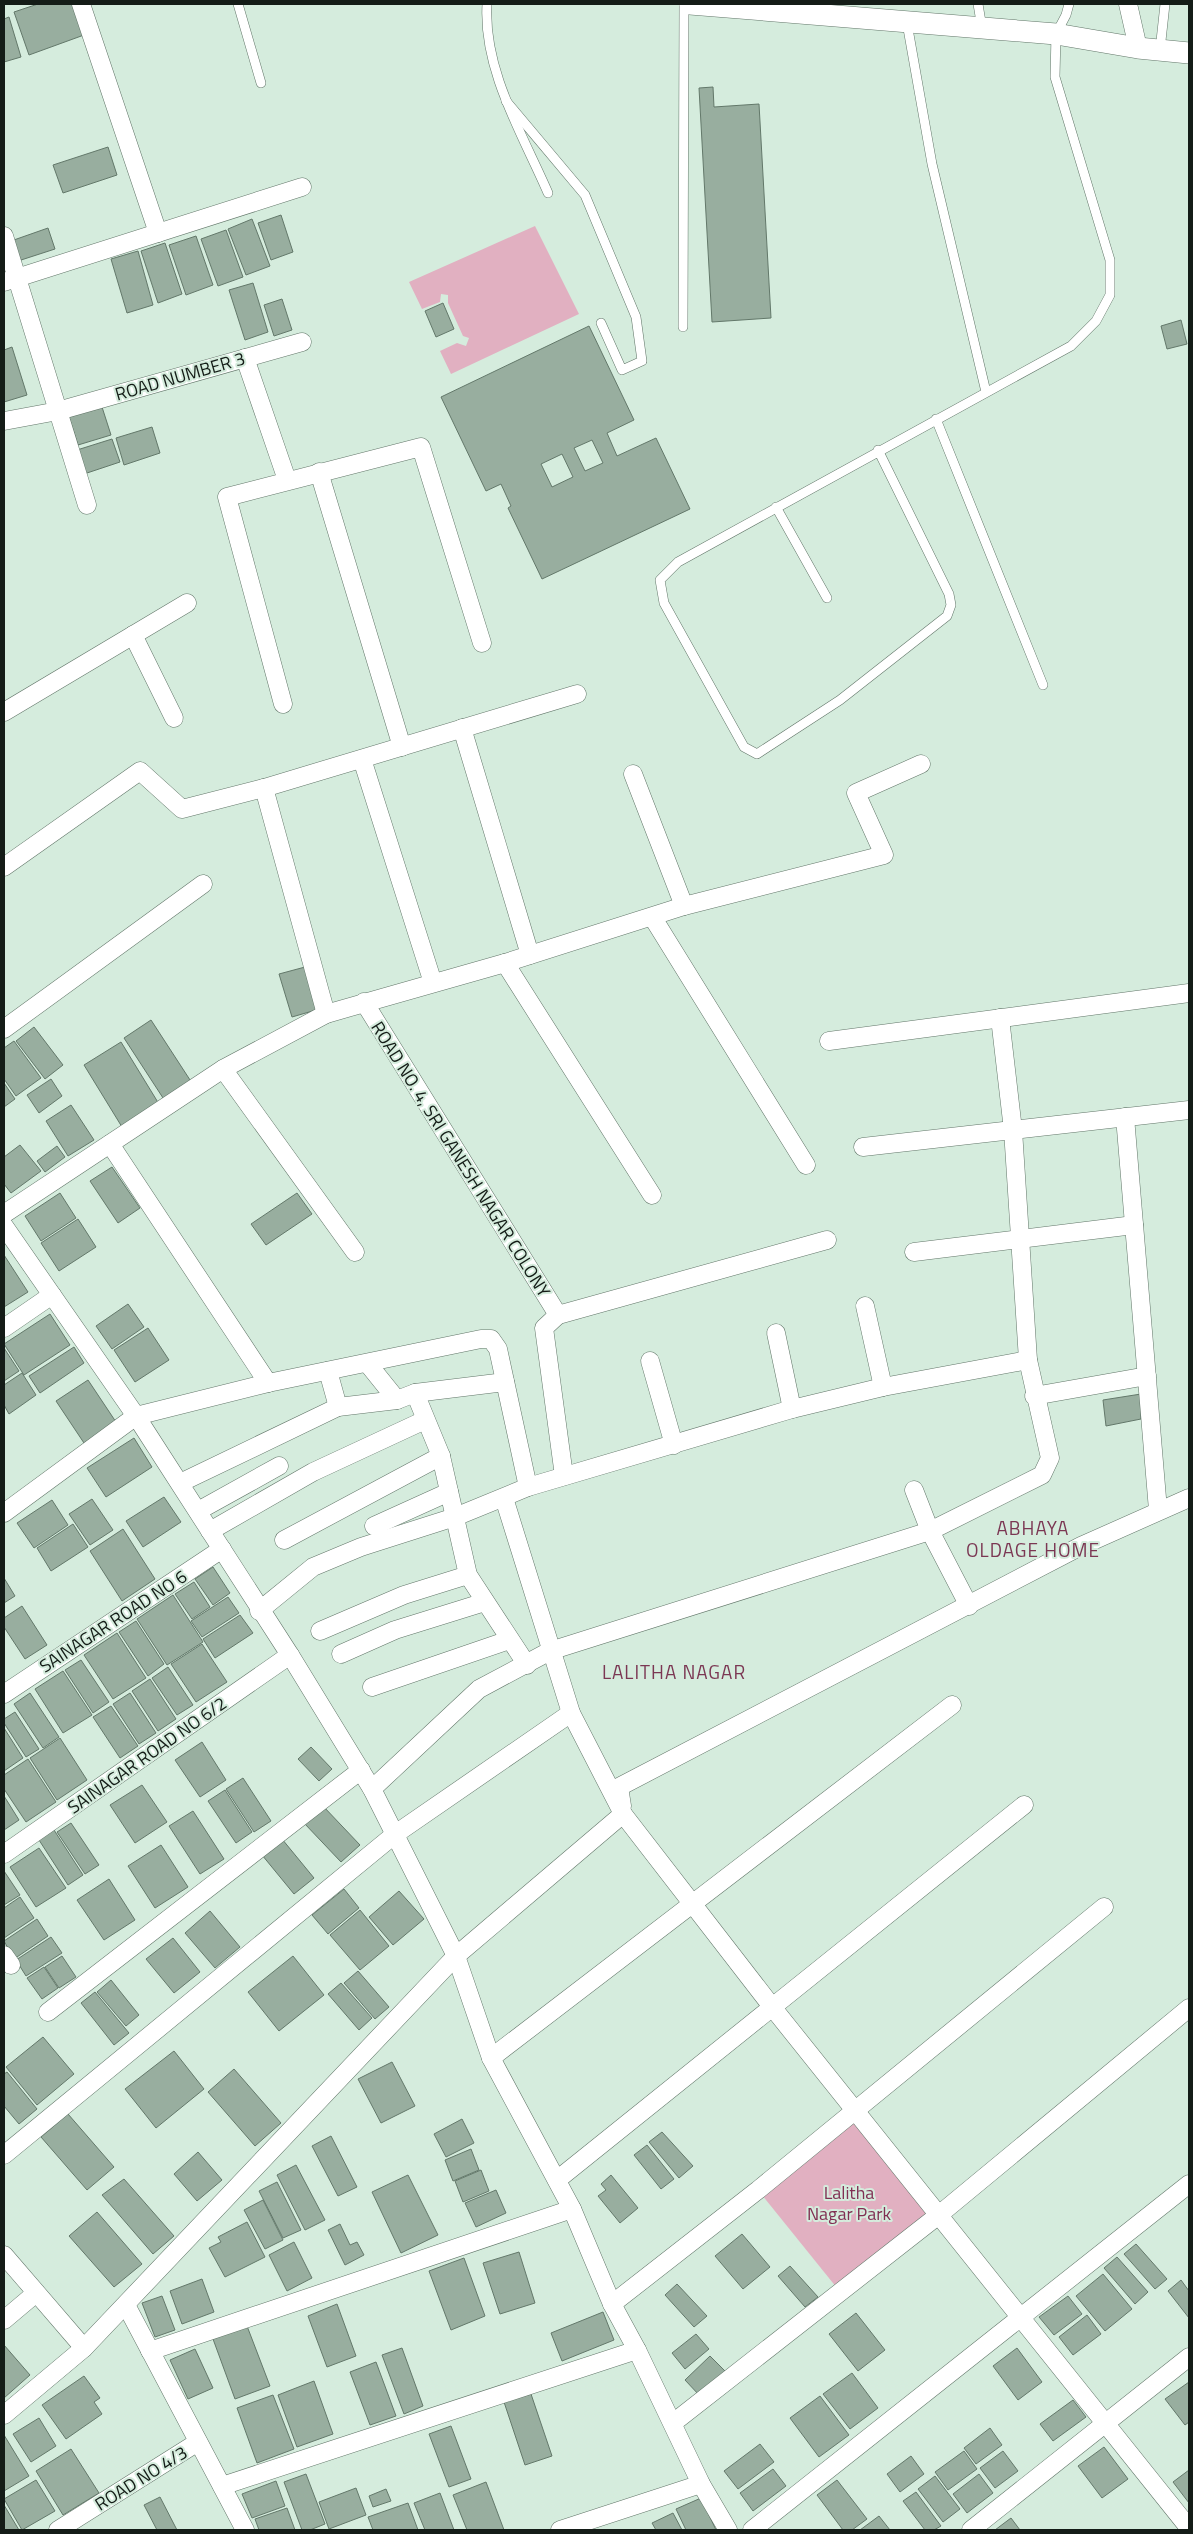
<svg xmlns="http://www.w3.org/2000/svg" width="1193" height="2534" font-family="'Titillium Web',sans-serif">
  <rect width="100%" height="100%" fill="#d5ecdd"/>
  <!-- green -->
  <g fill="#e1b0c1">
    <polygon points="535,226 579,314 451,374 440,351 457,343 466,346 469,338 463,336 448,303 448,295 441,294 440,302 422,309 409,282"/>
    <polygon points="857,2110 940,2214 841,2293 758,2190"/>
  </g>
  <!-- building -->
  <g fill="#98ae9f" stroke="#63786a" fill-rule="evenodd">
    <polygon points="38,4 73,4 84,35 29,55 14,12"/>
    <polygon points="9,17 21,57 4,62 4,19"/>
    <polygon points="713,87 714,107 759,104 771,318 712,322 699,88"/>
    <polygon points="108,147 117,175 63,193 53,165"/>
    <polygon points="281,215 293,252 271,260 258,223"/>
    <polygon points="252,219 270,266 246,275 228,229"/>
    <polygon points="48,228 55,249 18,261 11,241"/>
    <polygon points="226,230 243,277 218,286 201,239"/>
    <polygon points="196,236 213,285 186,295 169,245"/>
    <polygon points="165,243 182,294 158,303 141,251"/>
    <polygon points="138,251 153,305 127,313 111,259"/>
    <polygon points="253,283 268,332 245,340 229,290"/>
    <polygon points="282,299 292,330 274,336 264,305"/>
    <polygon points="443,303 454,329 436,337 425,311"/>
    <polygon points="1181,320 1187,344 1167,349 1161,326"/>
    <path d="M 589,326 L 634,420 L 607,433 L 617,456 L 656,438 L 690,509 L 542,579 L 508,508 L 511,506 L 501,484 L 486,491 L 441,397 ZM 592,440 L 603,463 L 585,471 L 574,448 ZM 562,454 L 573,477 L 552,487 L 541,464 Z"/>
    <polygon points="12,347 27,395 4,402 4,350"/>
    <polygon points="102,407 111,435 78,445 69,417"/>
    <polygon points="152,427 160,453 124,465 116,438"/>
    <polygon points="112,439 120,462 84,474 77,450"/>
    <polygon points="305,967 316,1010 292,1017 279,974"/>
    <polygon points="151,1020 192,1083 165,1101 124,1038"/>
    <polygon points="34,1027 63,1065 45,1079 16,1041"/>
    <polygon points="14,1041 41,1078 16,1096 4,1079 4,1048"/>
    <polygon points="121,1042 159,1104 122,1127 84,1065"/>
    <polygon points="51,1079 62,1096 39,1113 27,1095"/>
    <polygon points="4,1083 15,1099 4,1107"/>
    <polygon points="71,1105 94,1140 68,1156 46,1121"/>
    <polygon points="20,1145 41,1171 11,1193 4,1184 4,1157"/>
    <polygon points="57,1146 65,1157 45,1172 37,1161"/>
    <polygon points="112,1167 140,1208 118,1223 90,1181"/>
    <polygon points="60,1193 76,1218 41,1241 25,1216"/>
    <polygon points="297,1193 312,1214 266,1245 251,1224"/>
    <polygon points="78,1219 96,1247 59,1271 41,1243"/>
    <polygon points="4,1255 28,1292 4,1307"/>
    <polygon points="128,1304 144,1327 112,1349 96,1326"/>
    <polygon points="50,1314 70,1345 24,1375 4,1344"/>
    <polygon points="148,1328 169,1360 135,1382 114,1350"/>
    <polygon points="74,1347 84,1363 40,1393 29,1376"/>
    <polygon points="4,1348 19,1371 4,1381"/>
    <polygon points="22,1373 36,1395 9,1414 4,1405 4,1385"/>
    <polygon points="88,1380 116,1422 84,1443 56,1401"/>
    <polygon points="1141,1394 1141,1419 1106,1426 1103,1400"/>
    <polygon points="134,1438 152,1467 106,1497 87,1468"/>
    <polygon points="164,1497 181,1522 143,1547 126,1521"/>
    <polygon points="92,1499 113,1530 90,1545 69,1514"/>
    <polygon points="52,1500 68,1525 34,1548 17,1523"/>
    <polygon points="73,1524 88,1547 51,1571 37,1548"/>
    <polygon points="123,1529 155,1579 122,1601 90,1551"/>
    <polygon points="213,1567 230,1593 213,1605 195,1579"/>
    <polygon points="4,1578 15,1596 4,1603"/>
    <polygon points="194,1582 210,1607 192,1619 175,1594"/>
    <polygon points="173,1595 203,1642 167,1665 137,1619"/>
    <polygon points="228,1597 239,1613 202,1637 191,1621"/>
    <polygon points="22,1606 47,1645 25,1659 4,1627 4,1618"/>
    <polygon points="240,1615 253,1633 215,1658 203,1639"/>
    <polygon points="136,1621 164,1664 148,1676 119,1632"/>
    <polygon points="117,1633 146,1678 113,1699 84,1655"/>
    <polygon points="202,1644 227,1682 196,1702 171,1664"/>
    <polygon points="81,1660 109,1702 93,1713 65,1670"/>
    <polygon points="168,1667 193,1705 177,1715 152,1678"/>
    <polygon points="63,1671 92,1715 63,1733 35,1689"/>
    <polygon points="150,1679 176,1719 158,1731 132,1691"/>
    <polygon points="30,1693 59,1737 43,1748 14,1704"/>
    <polygon points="130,1693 156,1733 139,1744 113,1704"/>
    <polygon points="111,1706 138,1746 120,1758 93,1717"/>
    <polygon points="15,1712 39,1749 26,1757 4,1723 4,1719"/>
    <polygon points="4,1728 23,1758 4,1771"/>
    <polygon points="60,1738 87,1780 57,1800 30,1758"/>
    <polygon points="202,1742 226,1780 200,1797 175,1760"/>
    <polygon points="311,1747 332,1769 319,1781 298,1759"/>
    <polygon points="28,1759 56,1802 26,1822 4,1789 4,1775"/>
    <polygon points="243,1778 271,1821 254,1832 226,1789"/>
    <polygon points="142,1785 167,1822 135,1843 110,1805"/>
    <polygon points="225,1790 252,1832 236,1843 208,1801"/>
    <polygon points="4,1796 19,1820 4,1830"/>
    <polygon points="323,1806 360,1845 341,1862 304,1823"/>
    <polygon points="193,1811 224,1859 200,1874 169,1826"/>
    <polygon points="71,1823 99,1865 85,1874 57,1832"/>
    <polygon points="54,1830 83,1875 68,1885 39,1840"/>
    <polygon points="282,1839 314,1878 294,1894 262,1855"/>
    <polygon points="161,1845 188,1887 155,1908 128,1866"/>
    <polygon points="39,1848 66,1888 36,1907 10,1867"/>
    <polygon points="4,1871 20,1895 4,1905"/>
    <polygon points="109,1879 135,1920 104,1940 77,1900"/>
    <polygon points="344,1889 359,1908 328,1934 312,1915"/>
    <polygon points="399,1891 424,1919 393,1945 369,1917"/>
    <polygon points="20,1897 34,1918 4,1938 4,1908"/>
    <polygon points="360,1910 389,1946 360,1970 330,1935"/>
    <polygon points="210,1911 240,1947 215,1968 185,1933"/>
    <polygon points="37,1919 48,1936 14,1959 4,1941"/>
    <polygon points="51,1937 62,1953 26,1976 16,1960"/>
    <polygon points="173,1938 200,1972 174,1993 146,1959"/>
    <polygon points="62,1956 76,1977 59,1988 45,1967"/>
    <polygon points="293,1956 324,1995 279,2031 248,1992"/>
    <polygon points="44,1967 58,1988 42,1999 27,1978"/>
    <polygon points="358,1971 389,2007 375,2019 344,1983"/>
    <polygon points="111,1980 139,2015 126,2026 97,1992"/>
    <polygon points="341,1983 372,2018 359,2030 328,1994"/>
    <polygon points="95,1992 129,2033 114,2045 81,2003"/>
    <polygon points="43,2037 74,2074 37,2105 6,2067"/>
    <polygon points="174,2051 204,2089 156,2128 125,2089"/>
    <polygon points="392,2062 415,2106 381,2123 358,2079"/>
    <polygon points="234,2069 281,2123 255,2146 208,2092"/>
    <polygon points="7,2072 37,2109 19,2124 4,2106 4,2074"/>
    <polygon points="68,2114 114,2167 87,2190 41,2137"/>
    <polygon points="462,2119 474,2143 446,2157 434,2134"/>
    <polygon points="662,2132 693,2166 679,2178 649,2142"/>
    <polygon points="331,2136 357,2187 338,2196 312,2146"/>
    <polygon points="647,2145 674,2179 661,2189 634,2155"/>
    <polygon points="471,2149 479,2170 453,2181 445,2160"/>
    <polygon points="198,2152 222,2180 197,2201 174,2174"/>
    <polygon points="296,2165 325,2220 305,2230 277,2175"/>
    <polygon points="481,2170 489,2191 463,2202 455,2181"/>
    <polygon points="408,2175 438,2235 401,2253 372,2192"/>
    <polygon points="611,2175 638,2208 620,2223 598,2196 606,2190 601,2184"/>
    <polygon points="124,2179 174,2236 153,2254 102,2195"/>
    <polygon points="277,2182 301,2230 283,2238 259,2191"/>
    <polygon points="496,2190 506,2213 476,2227 465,2203"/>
    <polygon points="263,2200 283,2240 265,2249 244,2210"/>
    <polygon points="97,2212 142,2264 114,2287 69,2236"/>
    <polygon points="247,2222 265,2257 225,2277 209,2248 221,2242 218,2237"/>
    <polygon points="340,2224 350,2245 357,2242 364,2255 345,2265 328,2230"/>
    <polygon points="742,2234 770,2267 743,2289 715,2256"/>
    <polygon points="294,2242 312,2278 287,2291 269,2255"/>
    <polygon points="1136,2244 1167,2279 1155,2289 1124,2254"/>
    <polygon points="519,2252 535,2303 500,2314 483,2263"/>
    <polygon points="1117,2257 1148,2292 1135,2304 1104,2268"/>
    <polygon points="464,2258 485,2316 451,2330 429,2271"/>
    <polygon points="790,2266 818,2297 805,2307 778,2276"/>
    <polygon points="1103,2274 1132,2309 1105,2331 1076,2296"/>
    <polygon points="202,2279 214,2312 182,2324 170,2291"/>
    <polygon points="1181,2280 1189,2291 1189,2318 1168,2291"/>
    <polygon points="677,2284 707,2316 694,2327 665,2295"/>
    <polygon points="162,2296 175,2330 155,2337 142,2303"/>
    <polygon points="1068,2296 1082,2314 1054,2335 1039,2317"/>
    <polygon points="337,2304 356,2356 327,2367 308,2316"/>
    <polygon points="603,2312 614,2340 562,2361 551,2333"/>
    <polygon points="856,2313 885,2350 858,2371 829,2334"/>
    <polygon points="1087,2315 1101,2334 1073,2355 1059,2337"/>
    <polygon points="247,2326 270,2386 235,2399 213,2339"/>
    <polygon points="696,2334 709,2349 685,2369 672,2353"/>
    <polygon points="4,2345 30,2375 4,2398"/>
    <polygon points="402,2348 423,2406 404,2414 382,2355"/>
    <polygon points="1017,2348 1042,2382 1018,2400 993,2366"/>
    <polygon points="195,2349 213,2388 188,2399 170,2360"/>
    <polygon points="710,2356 726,2372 700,2396 685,2380"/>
    <polygon points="376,2362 396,2416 370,2425 350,2372"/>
    <polygon points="852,2373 878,2408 850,2429 823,2394"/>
    <polygon points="84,2376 100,2398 94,2402 102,2414 66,2439 42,2405"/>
    <polygon points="314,2381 333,2434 297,2447 278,2395"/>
    <polygon points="1189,2382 1189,2422 1185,2425 1165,2399"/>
    <polygon points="531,2394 552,2456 525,2465 504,2402"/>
    <polygon points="273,2395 294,2449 257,2463 237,2408"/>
    <polygon points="820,2396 849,2435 819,2457 790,2418"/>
    <polygon points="1073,2400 1086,2417 1053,2441 1040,2424"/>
    <polygon points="39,2418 56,2446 31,2462 13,2434"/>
    <polygon points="451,2426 471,2479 449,2487 429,2434"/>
    <polygon points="990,2428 1002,2445 976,2464 964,2448"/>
    <polygon points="4,2435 29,2476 4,2491"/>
    <polygon points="760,2444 774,2462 738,2489 724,2471"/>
    <polygon points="1104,2447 1128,2479 1102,2498 1078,2466"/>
    <polygon points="71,2449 99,2493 63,2515 36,2471"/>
    <polygon points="964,2451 977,2469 948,2490 935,2472"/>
    <polygon points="1003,2451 1018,2471 995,2488 980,2468"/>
    <polygon points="911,2456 924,2474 900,2492 887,2474"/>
    <polygon points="773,2469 786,2486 753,2511 740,2493"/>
    <polygon points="1189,2470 1189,2503 1173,2482"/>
    <polygon points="306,2474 325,2524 310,2530 302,2530 284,2482"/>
    <polygon points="979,2474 993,2493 967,2513 953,2494"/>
    <polygon points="935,2476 960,2509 943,2522 918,2489"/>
    <polygon points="36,2480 55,2511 22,2530 4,2499"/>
    <polygon points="837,2480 867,2519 852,2530 843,2530 817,2495"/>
    <polygon points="276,2481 285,2506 252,2518 242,2494"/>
    <polygon points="486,2482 504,2530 467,2530 453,2495"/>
    <polygon points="356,2488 366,2515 329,2529 319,2502"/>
    <polygon points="386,2489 391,2501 373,2507 369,2496"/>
    <polygon points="916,2492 941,2526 934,2530 925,2530 903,2501"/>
    <polygon points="440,2493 454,2530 425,2530 414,2503"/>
    <polygon points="160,2497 177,2530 157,2530 144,2505"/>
    <polygon points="701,2498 716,2530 686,2530 676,2509"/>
    <polygon points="408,2503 418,2530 373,2530 368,2517"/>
    <polygon points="4,2505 19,2530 4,2530"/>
    <polygon points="287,2508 295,2530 259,2530 255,2519"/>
    <polygon points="673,2513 682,2530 656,2530 652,2523"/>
    <polygon points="879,2516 890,2530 860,2530"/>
    <polygon points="1011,2518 1020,2530 995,2530"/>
  </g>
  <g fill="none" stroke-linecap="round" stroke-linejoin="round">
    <defs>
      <g id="service">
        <polyline points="238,4 261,83"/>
        <path d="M 487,4 C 483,70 522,133 548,193"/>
        <polyline points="978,4 982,28"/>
        <polyline points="907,23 932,164 986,392"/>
        <polyline points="1160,50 1165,4"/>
        <polyline points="506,101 585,195 636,317 642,361 622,370 601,323"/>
        <polyline points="683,327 684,4"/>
        <polyline points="936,419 1043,685"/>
        <polyline points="878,450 949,594 951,605 947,616 840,700 757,754 744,747 664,603 660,580 678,562 1071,346 1096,321 1110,295 1110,260 1055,77 1056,34 1066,15 1069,4"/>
        <polyline points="776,507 827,598"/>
      </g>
      <g id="minor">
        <polyline points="81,4 158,233"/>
        <polyline points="1128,4 1138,48"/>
        <polyline points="4,236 87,505"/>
        <polyline points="4,282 302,187"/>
        <polyline points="245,358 287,480"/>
        <polyline points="4,421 58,411 302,342"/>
        <polyline points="319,472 402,747"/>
        <polyline points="133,635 174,718"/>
        <polyline points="283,704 227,497 421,447 482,643"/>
        <polyline points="4,712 187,603"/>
        <polyline points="462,728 530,955"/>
        <polyline points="362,759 433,983"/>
        <polyline points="264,788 326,1014"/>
        <polyline points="4,867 140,771 182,809 264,788 577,694"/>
        <polyline points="684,906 884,855 856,793 921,764"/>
        <polyline points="653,918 806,1165"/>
        <polyline points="505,963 652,1195"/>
        <polyline points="364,1002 558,1315"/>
        <polyline points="4,1029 203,884"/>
        <polyline points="829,1041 1189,993"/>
        <polyline points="223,1069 355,1252"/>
        <polyline points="1125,1117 1158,1510"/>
        <polyline points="110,1144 268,1383"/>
        <polyline points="863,1147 1189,1110"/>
        <polyline points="4,1214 223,1069 326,1014 505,963 684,906 633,774"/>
        <polyline points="4,1226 136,1416 290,1655 372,1789 456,1956 491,2058 572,2209 612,2304 637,2350 701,2484 728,2530"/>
        <polyline points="914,1252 1134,1225"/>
        <polyline points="865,1306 883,1387"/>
        <polyline points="4,1328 52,1295"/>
        <polyline points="776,1333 792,1409"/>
        <polyline points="650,1361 674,1445"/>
        <polyline points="368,1364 397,1400"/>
        <polyline points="328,1371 338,1407"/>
        <polyline points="415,1393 441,1456 468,1575 527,1665"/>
        <polyline points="1034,1396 1147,1376"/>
        <polyline points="564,1476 544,1328 558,1315 827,1240"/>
        <polyline points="180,1483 338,1407 397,1400 415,1393 505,1382"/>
        <polyline points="914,1490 930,1531 969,1606"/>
        <polyline points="504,1498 571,1713 623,1814 773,2008 1189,2528"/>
        <polyline points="198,1511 279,1466"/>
        <polyline points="4,1513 136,1416 268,1383 481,1339 491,1339 498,1349 528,1487"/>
        <polyline points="374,1526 449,1492"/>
        <polyline points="210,1531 313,1472 425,1420"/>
        <polyline points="284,1540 441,1456"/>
        <polyline points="259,1611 313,1567 361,1547 455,1517 528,1487 792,1409 883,1387 1028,1360"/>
        <polyline points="320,1631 404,1595 468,1575"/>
        <polyline points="341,1654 395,1630 485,1602"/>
        <polyline points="372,1687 509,1640"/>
        <polyline points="4,1694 222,1549"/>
        <polyline points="372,1789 479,1689 550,1651 930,1531 1042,1475 1050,1458 1028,1360 1013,1130 1000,1018"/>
        <polyline points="622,1806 619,1787 1081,1546 1189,1498"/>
        <polyline points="4,1854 290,1655"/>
        <polyline points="4,1955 11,1965"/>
        <polyline points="48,2012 361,1770"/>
        <polyline points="491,2058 952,1705"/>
        <polyline points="4,2155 394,1835 571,1713"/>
        <polyline points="557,2180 1024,1805"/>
        <polyline points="4,2255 84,2348"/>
        <polyline points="612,2304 758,2190 1104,1907"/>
        <polyline points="126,2305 245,2530"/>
        <polyline points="4,2320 36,2293"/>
        <polyline points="150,2351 572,2209"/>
        <polyline points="4,2415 84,2348 456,1956 623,1814"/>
        <polyline points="673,2423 940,2214 1189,2008"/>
        <polyline points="222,2486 637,2350"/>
        <polyline points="58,2530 198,2442"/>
        <polyline points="560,2530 701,2484"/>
        <polyline points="752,2530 1189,2184"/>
        <polyline points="971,2530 1189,2357"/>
      </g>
      <polyline id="tertiary" points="690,4 1056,34 1138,48 1189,53"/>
    </defs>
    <!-- service casing -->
    <use href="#service" stroke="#627669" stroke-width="10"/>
    <!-- minor casing -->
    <use href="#minor" stroke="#627669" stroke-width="19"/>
    <!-- tertiary casing -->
    <use href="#tertiary" stroke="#627669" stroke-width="22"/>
    <!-- service -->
    <use href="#service" stroke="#fff" stroke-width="9"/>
    <!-- minor -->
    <use href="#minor" stroke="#fff" stroke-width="18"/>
    <!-- tertiary -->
    <use href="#tertiary" stroke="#fff" stroke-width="21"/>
  </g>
  <g text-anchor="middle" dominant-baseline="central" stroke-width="4" stroke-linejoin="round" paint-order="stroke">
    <!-- street labels -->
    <g font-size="18" fill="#141c17" stroke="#d5ecdd">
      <text transform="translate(180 376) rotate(-16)">ROAD NUMBER 3</text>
      <text transform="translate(461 1159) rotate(58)">ROAD NO. 4, SRI GANESH NAGAR COLONY</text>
      <text transform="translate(113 1621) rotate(-33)">SAINAGAR ROAD NO 6</text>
      <text transform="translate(147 1755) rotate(-35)">SAINAGAR ROAD NO 6/2</text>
      <text transform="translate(141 2478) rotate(-32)">ROAD NO 4/3</text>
    </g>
    <!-- park labels -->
    <g font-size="18" fill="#812f53" stroke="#d5ecdd">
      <text x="849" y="2192">Lalitha<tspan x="849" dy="21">Nagar Park</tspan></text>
    </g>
    <!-- neighbourhood labels -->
    <g font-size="19" letter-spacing="1" fill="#7b3753" stroke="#d5ecdd">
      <text x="1033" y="1527">ABHAYA<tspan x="1033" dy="22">OLDAGE HOME</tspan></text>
      <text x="674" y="1671">LALITHA NAGAR</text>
    </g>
  </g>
  <!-- border -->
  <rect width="1193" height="2534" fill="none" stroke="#141c17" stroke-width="10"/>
</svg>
